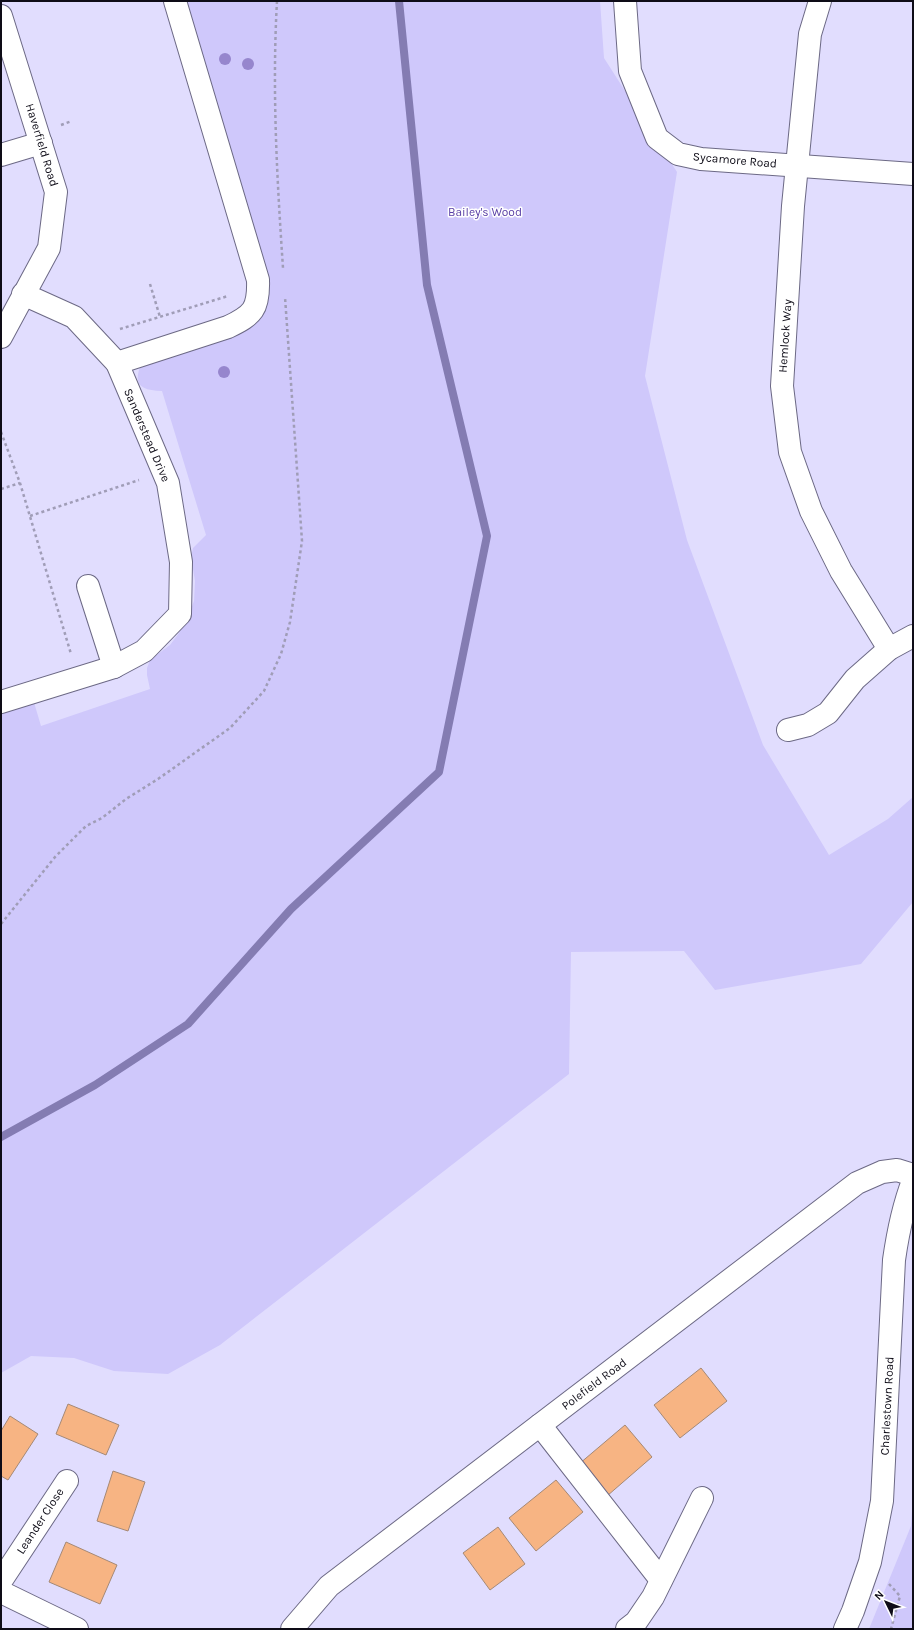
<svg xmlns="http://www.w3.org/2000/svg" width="914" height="1630" font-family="Karla,sans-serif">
  <rect width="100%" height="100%" fill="#e1ddfe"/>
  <!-- green -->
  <g fill="#cfc8fb">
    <path d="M 183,1 L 600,1 L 604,58 L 677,172 L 645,376 L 687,540 L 763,745 L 829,855 L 888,819 L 913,797 L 913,902 L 861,964 L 715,990 L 684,951 L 571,952 L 569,1074 L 220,1345 L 168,1374 L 114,1371 L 74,1358 L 31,1356 L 1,1373 L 1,710 L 33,699 L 41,726 L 150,689 L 147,675 L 147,668 L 150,660 L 170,645 L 179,633 L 188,617 L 194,601 L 195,581 L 191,557 L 193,548 L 206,535 L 162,391 C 140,390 132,385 142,362 L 256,318 Z"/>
    <polygon points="913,1495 913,1629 869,1629 911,1526"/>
  </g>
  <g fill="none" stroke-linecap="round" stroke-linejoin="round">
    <!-- stream -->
    <polyline stroke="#847cb2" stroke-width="8" points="1,1137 95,1085 188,1024 291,909 439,772 487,536 427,285 399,1"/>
  </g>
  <!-- building -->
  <g fill="#f7b483" stroke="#a58976">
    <polygon points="701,1368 727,1401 680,1438 654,1405"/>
    <polygon points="68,1404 119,1425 106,1455 56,1434"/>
    <polygon points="10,1416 38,1434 8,1480 1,1476 1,1431"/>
    <polygon points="625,1425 652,1457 607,1496 579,1464"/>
    <polygon points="113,1471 145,1482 128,1531 97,1521"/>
    <polygon points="556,1480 583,1512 536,1551 509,1518"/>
    <polygon points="498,1527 525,1564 490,1590 463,1553"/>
    <polygon points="66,1542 117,1565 100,1604 49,1582"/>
  </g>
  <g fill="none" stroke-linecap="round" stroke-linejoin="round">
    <defs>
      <g id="minor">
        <polyline points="625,1 630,71 657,138 678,154 701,159 913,174"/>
        <polyline points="820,1 810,34 793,206 782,386 790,452 811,511 841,571 889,649"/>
        <polyline points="1,16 56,192 49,248 1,337"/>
        <polyline points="1,155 41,143"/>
        <path d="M 117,363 L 228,327 C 253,315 259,309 258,280 L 175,1"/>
        <polyline points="88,586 114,667"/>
        <polyline points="1,702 114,667 144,651 180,614 181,562 168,483 117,363 74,317 23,294"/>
        <polyline points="788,730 808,725 828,713 855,679 889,649 913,636"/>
        <polyline points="540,1425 661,1580"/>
        <polyline points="1,1581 67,1481"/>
        <polyline points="1,1592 77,1629"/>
        <polyline points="292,1629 329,1586 857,1183 882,1172 897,1170 913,1175"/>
        <polyline points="627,1629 636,1622 653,1597 702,1498"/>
        <path d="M 845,1629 L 853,1611 L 870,1562 L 882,1501 L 894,1260 C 898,1232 903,1207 913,1181"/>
      </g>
    </defs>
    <!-- minor casing -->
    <use href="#minor" stroke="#6c6985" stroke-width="24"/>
    <!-- path -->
    <g stroke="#a09db7" stroke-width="2.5" stroke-dasharray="3 3" stroke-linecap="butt">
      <path d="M 277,1 C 272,90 277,179 283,268"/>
      <polyline points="61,125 72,121"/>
      <polyline points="150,284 160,317"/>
      <polyline points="120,329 228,296"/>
      <polyline points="1,432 20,483 71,654"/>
      <polyline points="1,489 20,483"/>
      <polyline points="30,516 139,480"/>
      <polyline points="1,924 55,857 86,826 102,818 126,799 158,779 230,728 264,691 281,654 290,622 302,541 285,297"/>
      <polyline points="889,1584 900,1596 891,1629"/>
    </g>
    <!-- minor -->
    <use href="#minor" stroke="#fff" stroke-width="22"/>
  </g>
  <!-- trees -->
  <g fill="#9686cd">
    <circle cx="225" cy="59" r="6"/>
    <circle cx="248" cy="64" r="6"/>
    <circle cx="224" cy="372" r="6"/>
  </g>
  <g text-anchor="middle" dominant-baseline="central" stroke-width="3" stroke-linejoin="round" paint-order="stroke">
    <!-- street labels -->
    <g font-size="12" fill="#0e0c17" stroke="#fff">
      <text transform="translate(42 145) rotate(73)">Haverfield Road</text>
      <text transform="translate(735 160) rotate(5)">Sycamore Road</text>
      <text transform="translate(785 336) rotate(-86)">Hemlock Way</text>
      <text transform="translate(147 435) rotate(67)">Sanderstead Drive</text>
      <text transform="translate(594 1384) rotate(-37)">Polefield Road</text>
      <text transform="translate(887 1406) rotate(-87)">Charlestown Road</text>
      <text transform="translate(40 1521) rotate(-57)">Leander Close</text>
    </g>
    <!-- park labels -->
    <g font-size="12" fill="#593fa5" stroke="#fff">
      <text x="485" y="212">Bailey's Wood</text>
    </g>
  </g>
  <!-- border -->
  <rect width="914" height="1630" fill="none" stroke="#0e0c17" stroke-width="4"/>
  <!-- north arrow -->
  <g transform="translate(886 1602) rotate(313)" stroke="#ffffff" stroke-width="3" paint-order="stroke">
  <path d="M0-3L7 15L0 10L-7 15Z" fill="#0e0c17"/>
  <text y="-6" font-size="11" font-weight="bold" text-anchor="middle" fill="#0e0c17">N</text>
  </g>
</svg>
